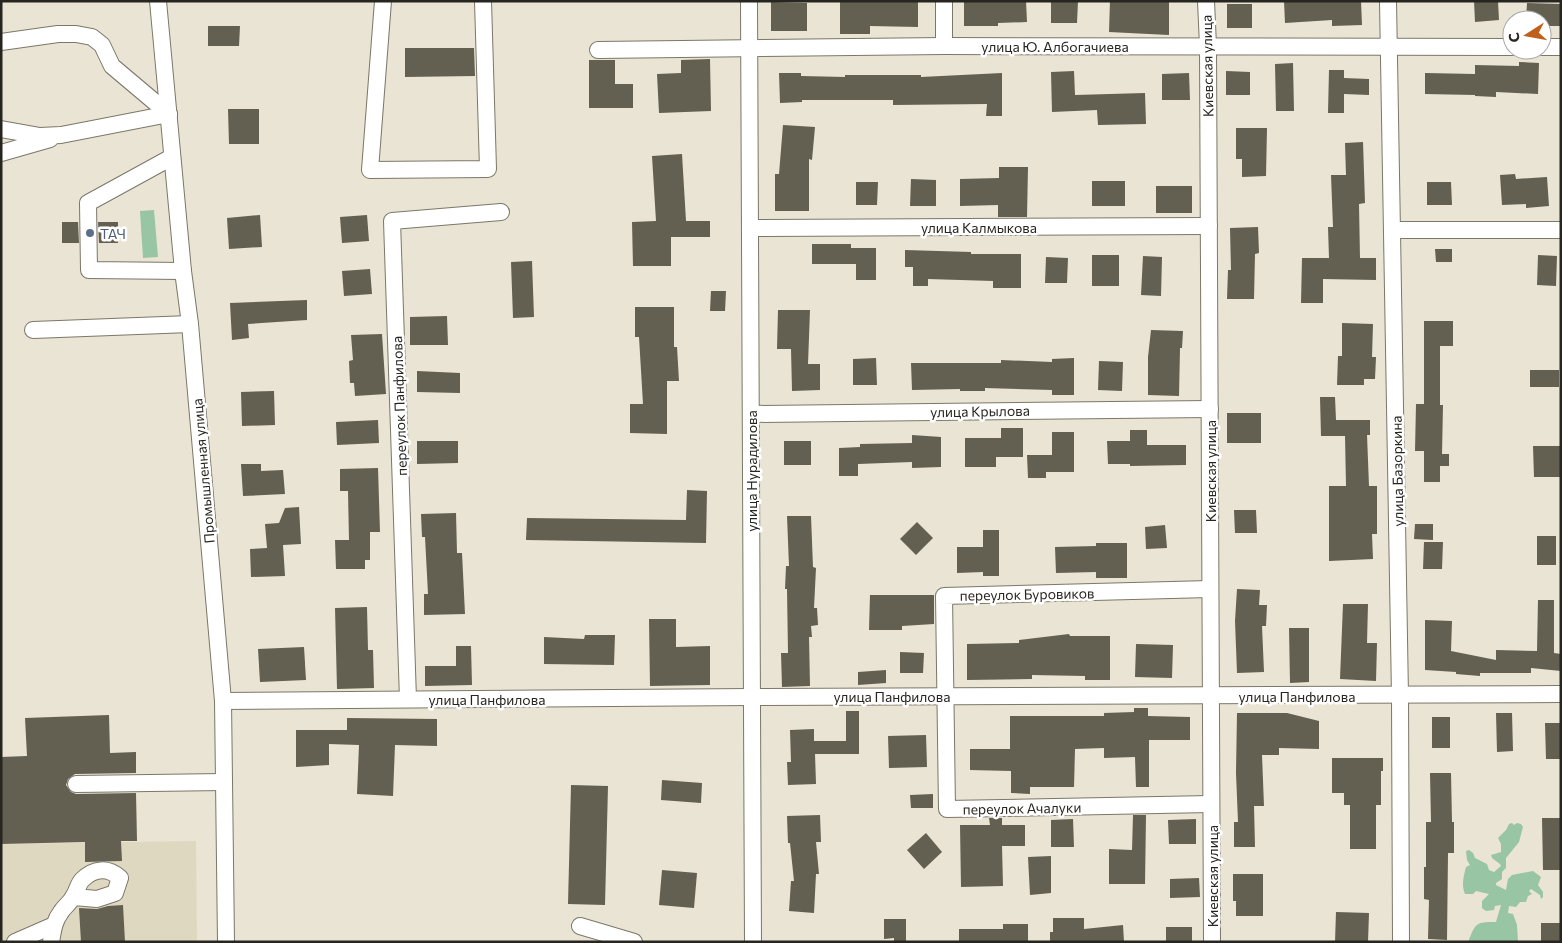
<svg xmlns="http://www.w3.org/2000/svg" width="1562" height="943" font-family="Commissioner,sans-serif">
  <rect width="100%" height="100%" fill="#e9e4d4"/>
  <!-- built -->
  <polygon fill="#ded8c0" points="196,841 197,942 1,942 1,844"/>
  <!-- green -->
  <g fill="#98c5a3">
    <polygon points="154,210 158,257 143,258 140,211"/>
    <path d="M 1512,823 L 1514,825 L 1517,823 L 1521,824 L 1523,827 L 1519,842 L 1506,858 L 1506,868 L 1502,872 L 1502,879 L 1496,883 L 1496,885 L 1506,890 L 1508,879 L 1512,875 L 1533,871 L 1541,877 L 1538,885 L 1543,892 L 1543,897 L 1541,899 L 1540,895 L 1531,889 L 1529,891 L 1532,894 L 1528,896 L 1526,902 L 1520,902 L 1516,907 L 1509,906 L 1508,913 L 1513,914 L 1517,925 L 1518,942 L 1468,942 C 1476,923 1475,922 1496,922 L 1501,905 L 1495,906 L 1494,910 L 1486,911 L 1482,908 L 1482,901 L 1489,894 L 1476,891 L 1473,894 L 1465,894 C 1461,885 1464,875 1466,867 L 1470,865 L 1467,860 L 1466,851 L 1469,850 L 1473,853 L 1475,858 L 1487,864 L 1489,870 L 1494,872 L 1501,866 L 1500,864 L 1492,858 L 1491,855 L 1501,852 L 1501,844 L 1498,838 L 1506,830 L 1509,824 Z"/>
  </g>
  <!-- building -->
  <g fill="#635f51">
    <polygon points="840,1 918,1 918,27 870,26 870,34 840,34"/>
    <polygon points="964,1 1026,1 1027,22 998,23 998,26 964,26"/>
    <polygon points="1051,1 1078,1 1077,23 1051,23"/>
    <polygon points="1110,1 1169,1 1169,35 1109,32"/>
    <polygon points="1284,1 1361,1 1362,25 1332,26 1332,20 1285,23"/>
    <polygon points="1474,1 1498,1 1499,20 1475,22"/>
    <polygon points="771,2 807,3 807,31 771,31"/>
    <polygon points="1527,3 1561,4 1561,26 1542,26 1542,20 1526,20"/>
    <rect x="1227" y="4" width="25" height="24"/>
    <polygon points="208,26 240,26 239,46 208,46"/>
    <polygon points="405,48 474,48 475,76 405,77"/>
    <polygon points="710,59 711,111 659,113 657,74 681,73 681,60"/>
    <polygon points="589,60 615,60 615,84 633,84 633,108 589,108"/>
    <polygon points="1519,62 1539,63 1538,94 1496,92 1496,97 1475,96 1475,95 1425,94 1425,73 1475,74 1475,65 1519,66"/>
    <polygon points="1293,63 1294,111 1276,111 1275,64"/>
    <polygon points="1329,70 1344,70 1344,78 1369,79 1369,95 1344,94 1344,113 1328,113"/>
    <polygon points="1074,71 1075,95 1145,93 1146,124 1098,125 1097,110 1052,112 1051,72"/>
    <polygon points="1226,71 1250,72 1250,95 1226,95"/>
    <polygon points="779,73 801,73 801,76 845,77 845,75 921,75 921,77 1002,73 1002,116 986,116 987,104 893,105 893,100 802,100 802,102 780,103"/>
    <polygon points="1189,73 1190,100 1162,100 1162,74"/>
    <polygon points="228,109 259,109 259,144 229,144"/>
    <polygon points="783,125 815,127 812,160 809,159 809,211 775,211 775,174 779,174"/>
    <polygon points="1236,128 1267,128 1266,176 1242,177 1242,159 1236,159"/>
    <polygon points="1363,142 1365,203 1359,204 1360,258 1376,258 1376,280 1323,279 1323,303 1301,303 1302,258 1329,258 1328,227 1333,227 1331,175 1346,175 1345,143"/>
    <polygon points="682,154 686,221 710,221 710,237 671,237 671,266 633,266 632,222 656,221 652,156"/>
    <polygon points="999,167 1028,167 1027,217 998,217 998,205 960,206 960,179 999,178"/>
    <polygon points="1515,174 1516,179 1547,177 1549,206 1526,208 1526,204 1502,205 1500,175"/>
    <polygon points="911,179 936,180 936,206 910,206"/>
    <rect x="1092" y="181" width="33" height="25"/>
    <polygon points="856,182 878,182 877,205 856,205"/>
    <polygon points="1427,182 1451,182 1452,205 1427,205"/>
    <rect x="1156" y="186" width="36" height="27"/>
    <polygon points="260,215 262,247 229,249 227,218"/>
    <polygon points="367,215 369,241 342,243 340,217"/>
    <polygon points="62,222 78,222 79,243 62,243"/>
    <polygon points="98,222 118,222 118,243 99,243"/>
    <polygon points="1258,227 1259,253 1255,254 1254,299 1227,299 1228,270 1231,270 1230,228"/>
    <polygon points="812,244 851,244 851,248 876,248 876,280 856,280 856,264 812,264"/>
    <polygon points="1435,249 1452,249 1452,262 1436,262"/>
    <polygon points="905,250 971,252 971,254 1021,254 1021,288 993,288 993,281 928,279 928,286 913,286 913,267 905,267"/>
    <rect x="1092" y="255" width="27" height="31"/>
    <polygon points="1538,255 1557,256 1556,286 1537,285"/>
    <polygon points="1143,256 1162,257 1161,296 1141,295"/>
    <polygon points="1046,257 1068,258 1067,283 1045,283"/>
    <polygon points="532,261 534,317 513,318 511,262"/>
    <polygon points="370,269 372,294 344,296 342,271"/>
    <polygon points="711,291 726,291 725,311 710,311"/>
    <polygon points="307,300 307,320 248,324 249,338 232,340 230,303"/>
    <polygon points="635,307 674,307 674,347 677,347 679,381 667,381 667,434 630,433 630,404 643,404 639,337 635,337"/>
    <polygon points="778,310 810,310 808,364 820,364 820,390 792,391 791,349 777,349"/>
    <polygon points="447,316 448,345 410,345 410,317"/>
    <polygon points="1424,321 1453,321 1453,346 1440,346 1440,405 1443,405 1442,454 1449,454 1449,466 1440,466 1440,482 1424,482 1424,451 1415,451 1416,404 1424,404"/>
    <polygon points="1342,323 1373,324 1372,357 1376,357 1375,379 1364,379 1364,385 1337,385 1338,356 1342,356"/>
    <polygon points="1151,330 1183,331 1182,348 1180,348 1179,396 1148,395 1148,357"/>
    <polygon points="382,334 386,394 355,396 354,383 350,383 349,361 353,360 351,335"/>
    <polygon points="876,358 877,385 853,385 853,359"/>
    <polygon points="1074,358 1074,395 1052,395 1052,390 985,388 985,391 960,391 960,389 912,390 911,363 1001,363 1001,360 1052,362 1052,359"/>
    <polygon points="1099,361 1123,362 1122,391 1098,390"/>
    <rect x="1530" y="370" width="29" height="17"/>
    <polygon points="417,371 460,373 460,393 417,392"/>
    <polygon points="274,391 275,425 242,426 241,392"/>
    <polygon points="1320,397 1335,397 1336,420 1370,420 1370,435 1367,435 1369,486 1377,486 1377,534 1372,534 1373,559 1329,561 1329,486 1346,486 1345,436 1321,436"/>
    <rect x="1227" y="413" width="34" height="30"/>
    <polygon points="378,420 379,443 337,445 336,422"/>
    <polygon points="1001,428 1023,428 1023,457 996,457 996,467 965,467 965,438 1001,438"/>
    <polygon points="1130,430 1147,430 1147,445 1186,445 1186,465 1130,466 1130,464 1108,464 1107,441 1130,441"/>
    <polygon points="1052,432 1074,432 1074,472 1046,472 1046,478 1028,478 1027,455 1052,455"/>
    <polygon points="912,435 941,437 941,467 912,468 912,462 858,464 858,476 839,476 839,448 860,447 860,444 912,443"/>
    <polygon points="417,441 458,441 458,463 417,464"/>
    <rect x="784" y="441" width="27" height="24"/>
    <polygon points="1533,446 1560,446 1561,477 1534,477"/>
    <polygon points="241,464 261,464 261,471 283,470 285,494 243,496"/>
    <polygon points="378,468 380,532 370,532 370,560 365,560 365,569 336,569 335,540 349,540 348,491 340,491 340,469"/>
    <polygon points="687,490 707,491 706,543 526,540 527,518 686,520"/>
    <polygon points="299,507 301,544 283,545 285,576 251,577 250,549 267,548 265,524 279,523 285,508"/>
    <polygon points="1234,510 1256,510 1257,533 1235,533"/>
    <polygon points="456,513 457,553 462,553 465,614 424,615 424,594 428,594 425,537 422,537 421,514"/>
    <polygon points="787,516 811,516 813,567 816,568 814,608 817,608 818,625 811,626 812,637 809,637 810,686 782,687 781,653 788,653 787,589 785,589 786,566 789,566"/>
    <polygon points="917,522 933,538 916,555 900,539"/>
    <polygon points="1415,524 1433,524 1433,540 1414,539"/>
    <polygon points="1165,525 1167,548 1146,549 1145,527"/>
    <polygon points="983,530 999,530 999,576 983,576 983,572 957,573 957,547 983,547"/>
    <rect x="1537" y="536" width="19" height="29"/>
    <polygon points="1424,542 1443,542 1442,569 1423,569"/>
    <polygon points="1096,543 1127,543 1127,578 1096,578 1096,572 1056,573 1055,547 1096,546"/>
    <polygon points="1237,589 1260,590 1259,605 1267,605 1266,626 1262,626 1264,672 1237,673 1235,621"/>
    <polygon points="870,595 934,595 934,624 902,626 902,630 869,630"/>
    <polygon points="1538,600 1554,600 1554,653 1561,654 1561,671 1531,668 1531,673 1480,673 1480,676 1456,674 1456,672 1425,670 1425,620 1452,621 1451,651 1496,660 1496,650 1537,651"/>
    <polygon points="1343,604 1368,604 1367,643 1377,643 1376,681 1340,679"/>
    <polygon points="367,607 368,650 373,650 374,688 337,689 335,608"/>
    <polygon points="649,619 676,619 676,647 710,646 710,685 650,686"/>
    <polygon points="1289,628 1309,628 1309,682 1290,683"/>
    <polygon points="1069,634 1070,636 1110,636 1110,680 1085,680 1085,676 1032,675 1032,679 967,680 967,644 1019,643 1019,640"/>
    <polygon points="585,635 615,635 614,665 544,664 544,637 584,639"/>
    <polygon points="1136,644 1173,645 1172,678 1135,677"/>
    <polygon points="456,646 471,646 472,685 425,686 425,666 456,666"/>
    <polygon points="304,647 306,680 260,682 258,649"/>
    <polygon points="900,652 924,653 923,673 900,673"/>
    <polygon points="886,670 886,683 858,685 858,672"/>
    <polygon points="1134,708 1148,708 1148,716 1190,717 1190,740 1149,740 1149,787 1136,787 1135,757 1104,758 1104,748 1075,749 1074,787 1030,787 1030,794 1011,793 1011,771 970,770 970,749 1010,749 1010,716 1104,716 1104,713 1134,712"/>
    <polygon points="846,711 859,711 859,754 815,754 816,784 788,785 787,762 791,762 790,730 814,729 814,741 846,741"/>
    <polygon points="1237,713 1287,713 1319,721 1319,749 1279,748 1279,755 1262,755 1264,806 1254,806 1255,847 1234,847 1234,822 1238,822 1236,773"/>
    <polygon points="1496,713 1512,713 1513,751 1497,752"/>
    <polygon points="109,715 110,753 136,752 136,773 75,774 68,779 66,785 71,792 76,794 136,793 137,841 121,841 122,861 85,862 85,842 1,844 1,757 27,756 25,718"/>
    <rect x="1432" y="717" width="18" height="31"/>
    <polygon points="347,718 437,719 437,746 395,745 393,796 357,794 359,745 329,744 329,765 296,767 296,730 347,730"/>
    <polygon points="1545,723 1561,723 1561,759 1546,759"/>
    <polygon points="926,735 927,767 889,768 888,736"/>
    <polygon points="1332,758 1383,758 1383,771 1381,771 1381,805 1376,805 1376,849 1350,849 1350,805 1344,805 1344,793 1332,793"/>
    <polygon points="1430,773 1451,773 1452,822 1454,822 1454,853 1448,853 1447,940 1428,939 1429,900 1424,899 1424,867 1426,867 1426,822 1431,822"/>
    <polygon points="662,780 702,783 701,803 661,800"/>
    <polygon points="571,785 608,786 605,905 568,904"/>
    <polygon points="933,794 933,808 911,808 910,795"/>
    <polygon points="820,815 821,842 816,842 819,874 816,874 814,913 789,911 791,881 794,881 790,843 788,843 787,816"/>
    <polygon points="1133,815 1146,815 1145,884 1109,884 1109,849 1132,850"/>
    <polygon points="989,818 1002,818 1002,825 1025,825 1025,846 1002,846 1003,886 961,887 960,825 990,825"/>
    <polygon points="1542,818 1561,818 1561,870 1543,870"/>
    <polygon points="1073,819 1074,847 1051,847 1051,820"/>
    <polygon points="1196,819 1196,844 1169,844 1168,820"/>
    <polygon points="926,833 942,852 924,869 907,850"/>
    <polygon points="1051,856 1051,893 1030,895 1028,857"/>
    <polygon points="662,870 697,873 694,908 659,905"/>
    <polygon points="1233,874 1263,874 1263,916 1236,916 1236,901 1233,901"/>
    <polygon points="1199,878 1200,897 1170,898 1170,879"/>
    <polygon points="123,905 125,942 81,942 79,908 97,909 108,906"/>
    <polygon points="1336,912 1369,913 1368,942 1335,942"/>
    <polygon points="1053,918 1084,918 1084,929 1123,925 1124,942 1050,942 1050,932 1053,932"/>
    <polygon points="884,919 906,919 906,942 894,942 894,938 884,939"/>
    <rect x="1541" y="923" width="20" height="19"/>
    <polygon points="1003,924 1028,924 1028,942 959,942 959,929 1003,929"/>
    <rect x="1166" y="927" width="26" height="15"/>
  </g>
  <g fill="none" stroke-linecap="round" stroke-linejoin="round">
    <defs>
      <g id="minor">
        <polyline points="158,1 183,271 190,324 223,701 226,942"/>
        <polyline points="383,1 370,170 488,169 483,1"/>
        <polyline points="749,1 753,942"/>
        <polyline points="944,1 944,46"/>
        <polyline points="1206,1 1208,46 1212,942"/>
        <polyline points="1388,1 1400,696 1401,942"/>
        <polyline points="1,42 58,34 76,34 92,37 102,45 112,66 169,114"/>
        <polyline points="1542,47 1561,47"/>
        <polyline points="598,50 944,46 1512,47"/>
        <polyline points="1,129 40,136 61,135 169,114"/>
        <polyline points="1,153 50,139"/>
        <polyline points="172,157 88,203 89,270 183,271"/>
        <polyline points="750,228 1209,226"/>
        <polyline points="1393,230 1561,230"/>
        <polyline points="33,330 190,324"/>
        <polyline points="751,414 1210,409"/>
        <polyline points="1210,589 944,596 947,809 1211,804"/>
        <polyline points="408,699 392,221 501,212"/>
        <polyline points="223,701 752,697 1561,694"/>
        <polyline points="76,784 224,782"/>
        <polyline points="580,926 634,942"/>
        <polyline points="15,942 54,925"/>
        <path d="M 51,942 C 53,931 54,921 61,912 C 64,907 70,903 73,897 C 77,892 78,884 82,880 C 94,868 108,867 120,878 L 115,893 L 97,899 L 74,897"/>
      </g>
    </defs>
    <!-- minor casing -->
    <use href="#minor" stroke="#7b7769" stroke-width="18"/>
    <!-- minor -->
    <use href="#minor" stroke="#fff" stroke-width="16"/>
  </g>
  <!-- markers -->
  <circle fill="#5c6f8a" stroke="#fff" stroke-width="2" cx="90" cy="233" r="5"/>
  <g text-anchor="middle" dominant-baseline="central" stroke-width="5" stroke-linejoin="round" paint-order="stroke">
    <!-- street labels -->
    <g font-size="14" fill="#27251f" stroke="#fff">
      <text x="1055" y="46">улица Ю. Албогачиева</text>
      <text transform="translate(1207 66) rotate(-91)">Киевская улица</text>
      <text x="979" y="227">улица Калмыкова</text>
      <text transform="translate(399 406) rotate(-92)">переулок Панфилова</text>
      <text transform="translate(980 411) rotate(-1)">улица Крылова</text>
      <text transform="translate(203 471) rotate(-95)">Промышленная улица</text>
      <text transform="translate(751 471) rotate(-90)">улица Нурадилова</text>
      <text transform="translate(1210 471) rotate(-90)">Киевская улица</text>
      <text transform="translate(1397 471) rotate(-91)">улица Базоркина</text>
      <text transform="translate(1027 594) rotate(-1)">переулок Буровиков</text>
      <text x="892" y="696">улица Панфилова</text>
      <text x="1297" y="696">улица Панфилова</text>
      <text x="487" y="699">улица Панфилова</text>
      <text transform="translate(1022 808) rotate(-1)">переулок Ачалуки</text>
      <text transform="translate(1212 876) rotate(-90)">Киевская улица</text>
    </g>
    <!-- service labels -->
    <g font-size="14" fill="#4e5e75" stroke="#fff" text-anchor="start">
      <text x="100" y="233">ТАЧ</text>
    </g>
  </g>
  <!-- border -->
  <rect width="1562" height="943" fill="none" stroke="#27251f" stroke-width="5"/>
  <!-- north arrow -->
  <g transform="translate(1527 35) rotate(259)"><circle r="24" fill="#ffffff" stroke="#a9a8a5"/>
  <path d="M0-4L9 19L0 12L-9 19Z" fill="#bf5f1a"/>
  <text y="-8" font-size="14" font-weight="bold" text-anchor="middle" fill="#27251f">С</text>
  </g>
</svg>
